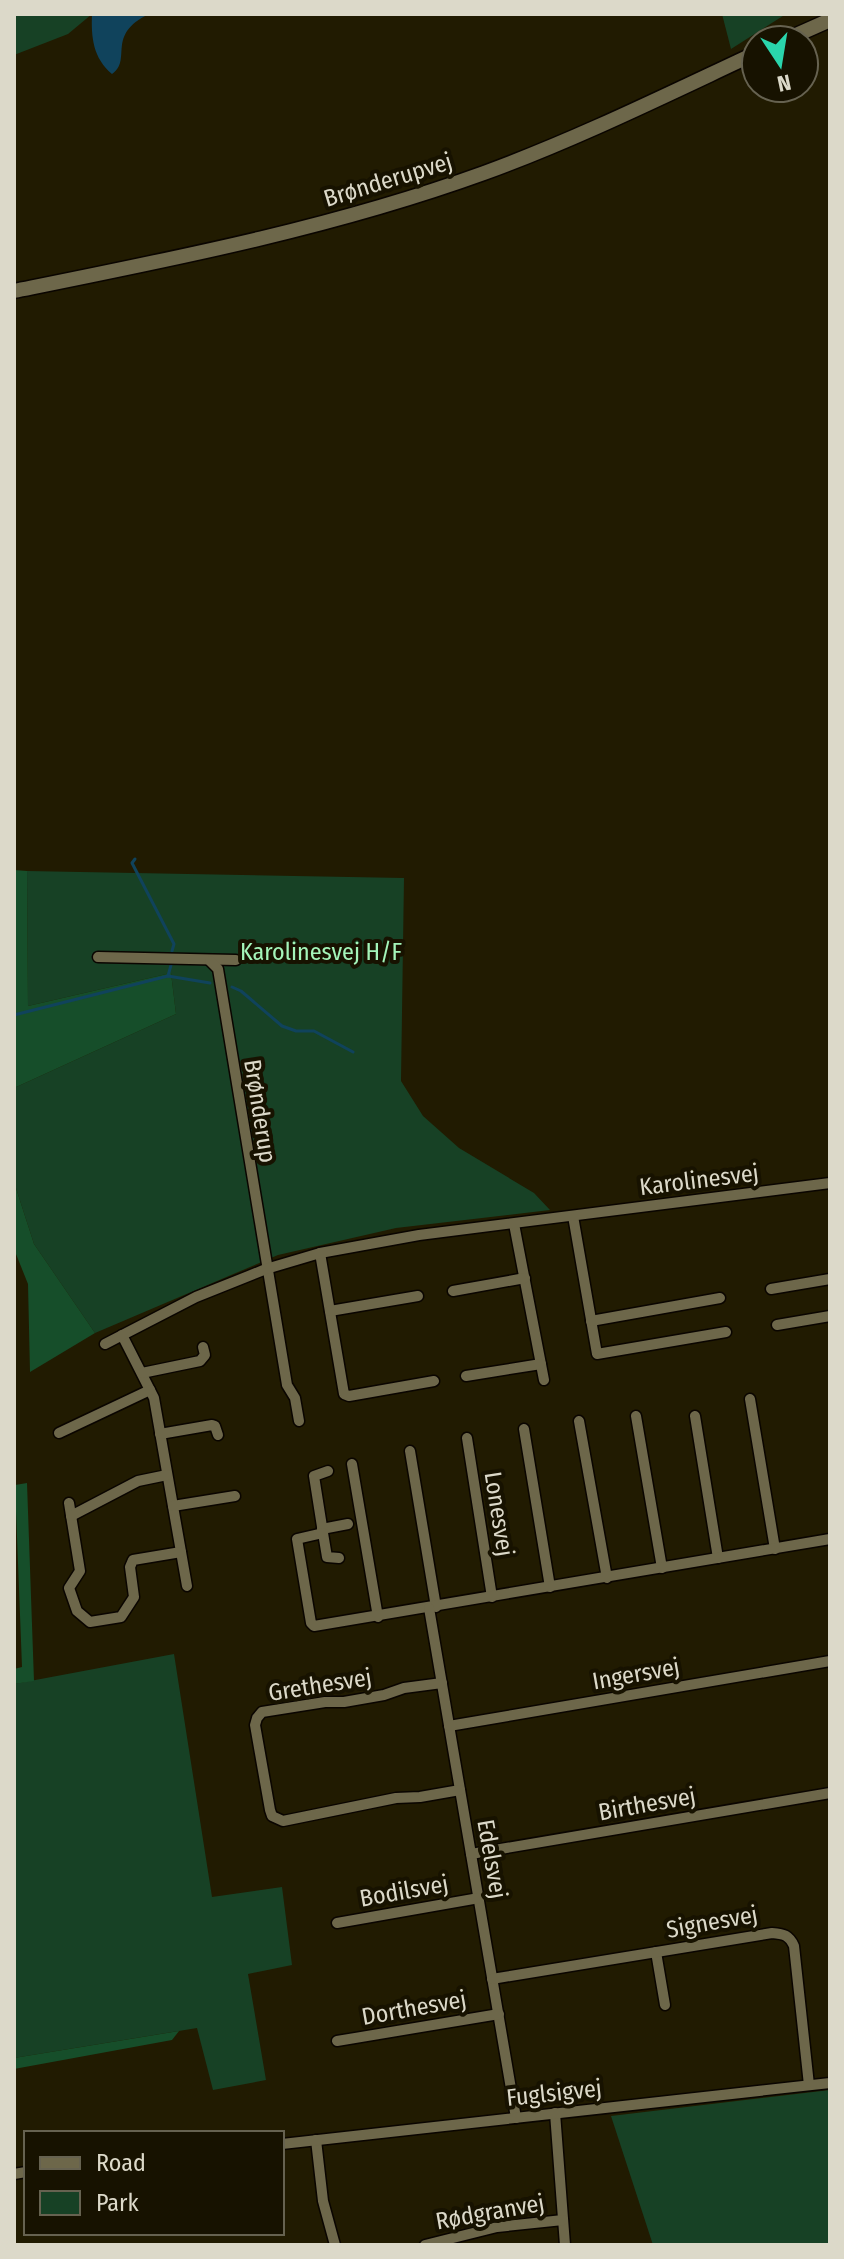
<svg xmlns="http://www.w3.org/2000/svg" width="844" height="2259" font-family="'Fira Sans Condensed',sans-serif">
  <rect width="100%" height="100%" fill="#211b01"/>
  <!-- green -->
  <g fill="#174125">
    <polygon points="14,14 92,14 68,34 14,55"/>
    <polygon points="722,14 786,14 731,49"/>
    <polygon points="27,871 404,878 401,1081 423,1116 459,1148 534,1193 550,1210 396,1228 278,1255 95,1333 34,1244 14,1182 14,1088 176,1014 171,973 28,1006"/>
    <polygon points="174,1654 212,1897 282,1887 292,1965 248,1974 266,2080 213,2090 197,2028 14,2058 14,1684"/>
    <polygon points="830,2090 830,2245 653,2245 611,2116"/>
  </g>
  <!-- forest -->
  <g fill="#164e2a">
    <polygon points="14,870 27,871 28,1006 171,973 176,1014 14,1088"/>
    <polygon points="14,1182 34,1244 95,1333 30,1372 28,1284 14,1249"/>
    <polygon points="27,1483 34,1681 14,1684 14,1669 22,1667 15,1485"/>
    <polygon points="179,2031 172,2040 14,2069 14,2058"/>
  </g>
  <!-- water -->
  <path fill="#10435c" d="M 92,14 L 149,14 C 105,35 133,60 112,74 C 93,58 91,37 92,14 Z"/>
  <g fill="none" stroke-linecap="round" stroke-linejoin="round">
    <!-- stream -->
    <g stroke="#10435c" stroke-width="3">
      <polyline points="14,406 14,419"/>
      <polyline points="135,859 132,863 174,944 172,951"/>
      <polyline points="168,976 171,965"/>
      <polyline points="232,987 241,991 282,1026 296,1031 314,1031 353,1052"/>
      <polyline points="14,1015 168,976 210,983"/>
    </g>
    <defs>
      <g id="minor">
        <polyline points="98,957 236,960"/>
        <polyline points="210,961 218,969 287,1385 295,1398 299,1421"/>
        <polyline points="573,1216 597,1354 726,1332"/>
        <polyline points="514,1224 544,1380"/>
        <polyline points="320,1253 344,1394 349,1396 434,1381"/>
        <polyline points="771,1289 830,1279"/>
        <polyline points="453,1291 525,1278"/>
        <polyline points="330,1311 418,1296"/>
        <polyline points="591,1321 720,1298"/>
        <polyline points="777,1325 830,1316"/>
        <polyline points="122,1335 154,1398 187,1586"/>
        <polyline points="105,1344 196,1297 266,1269 320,1253 419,1235 830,1183"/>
        <polyline points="142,1373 200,1361 205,1355 203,1347"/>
        <polyline points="466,1376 541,1364"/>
        <polyline points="750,1399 775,1549"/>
        <polyline points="636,1416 662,1568"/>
        <polyline points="695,1416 718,1558"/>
        <polyline points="579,1421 607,1578"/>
        <polyline points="524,1429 550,1587"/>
        <polyline points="59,1433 150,1390"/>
        <polyline points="160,1434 212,1425 215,1426 218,1435"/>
        <polyline points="467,1438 492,1597"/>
        <polyline points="410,1451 436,1607"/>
        <polyline points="352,1464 378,1617"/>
        <polyline points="69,1503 80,1571 69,1588 77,1611 90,1622 121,1617 134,1597 130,1567 133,1560 181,1552"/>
        <polyline points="173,1506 235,1496"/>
        <polyline points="71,1516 138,1481 167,1475"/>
        <polyline points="322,1529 348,1524"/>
        <polyline points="323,1533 314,1476 328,1471"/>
        <polyline points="339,1558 327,1557 323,1533 297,1539 311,1623 314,1626 830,1539"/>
        <polyline points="429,1608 516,2118"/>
        <polyline points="442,1683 404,1688 384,1695 344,1702 325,1702 262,1712 257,1718 255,1725 270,1810 272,1816 283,1821 396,1798 420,1797 460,1790"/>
        <polyline points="449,1726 830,1661"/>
        <polyline points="471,1854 830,1793"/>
        <polyline points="337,1923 479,1898"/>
        <polyline points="656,1952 665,2005"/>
        <path d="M 492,1979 L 772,1933 C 784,1934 789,1935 794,1946 L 809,2085"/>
        <polyline points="337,2041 499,2014"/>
        <polyline points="555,2113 565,2245"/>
        <polyline points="316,2140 323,2201 335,2245"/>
        <polyline points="282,2144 830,2083"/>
        <polyline points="14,2174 26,2172"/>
        <polyline points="425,2245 497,2227 563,2220"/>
      </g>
      <g id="tertiary">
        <polyline points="785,40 830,20"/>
        <path d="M 14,291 C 173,259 332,228 484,173 C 577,139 666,95 756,53"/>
      </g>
    </defs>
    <!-- minor casing -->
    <use href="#minor" stroke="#0a0500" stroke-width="13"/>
    <!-- tertiary casing -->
    <use href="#tertiary" stroke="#0a0500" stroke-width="17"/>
    <!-- minor -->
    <use href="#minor" stroke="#6d674a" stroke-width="10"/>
    <!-- tertiary -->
    <use href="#tertiary" stroke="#6d674a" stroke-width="14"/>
  </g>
  <g text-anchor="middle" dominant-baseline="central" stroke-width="8" stroke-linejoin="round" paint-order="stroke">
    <!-- street labels -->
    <g font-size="24" fill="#dcd9c9" stroke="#171200">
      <text transform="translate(388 180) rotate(-17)">Brønderupvej</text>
      <text transform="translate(260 1111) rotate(81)">Brønderup</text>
      <text transform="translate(699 1180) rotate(-7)">Karolinesvej</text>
      <text transform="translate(499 1514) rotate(81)">Lonesvej</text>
      <text transform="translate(636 1674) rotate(-10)">Ingersvej</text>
      <text transform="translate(320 1685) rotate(-9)">Grethesvej</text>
      <text transform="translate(647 1804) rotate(-10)">Birthesvej</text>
      <text transform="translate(492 1859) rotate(80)">Edelsvej</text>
      <text transform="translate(404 1891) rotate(-10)">Bodilsvej</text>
      <text transform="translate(712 1922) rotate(-10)">Signesvej</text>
      <text transform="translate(414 2008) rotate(-10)">Dorthesvej</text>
      <text transform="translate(554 2093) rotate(-6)">Fuglsigvej</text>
      <text transform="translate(490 2212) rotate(-10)">Rødgranvej</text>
    </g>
    <!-- park labels -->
    <g font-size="24" fill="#a4f5b9" stroke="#171200">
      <text x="321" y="952">Karolinesvej H/F</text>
    </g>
  </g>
  <!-- border -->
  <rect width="844" height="2259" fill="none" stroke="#dcd9c9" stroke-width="32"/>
  <!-- legend -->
  <rect x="24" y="2131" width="260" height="104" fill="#171200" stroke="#666250" stroke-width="2"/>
  <rect x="40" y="2157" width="40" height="12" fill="#6d674a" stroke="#666250" stroke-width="2"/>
  <text x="96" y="2171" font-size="24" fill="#dcd9c9">Road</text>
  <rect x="40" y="2191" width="40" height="24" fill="#174125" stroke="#666250" stroke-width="2"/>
  <text x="96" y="2211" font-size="24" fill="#dcd9c9">Park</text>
  <!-- north arrow -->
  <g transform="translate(780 64) rotate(168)"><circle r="38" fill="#171200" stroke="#666250" stroke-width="2"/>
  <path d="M0-6L14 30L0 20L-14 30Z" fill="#2ad5ac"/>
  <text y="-12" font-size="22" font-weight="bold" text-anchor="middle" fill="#dcd9c9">N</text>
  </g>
</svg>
